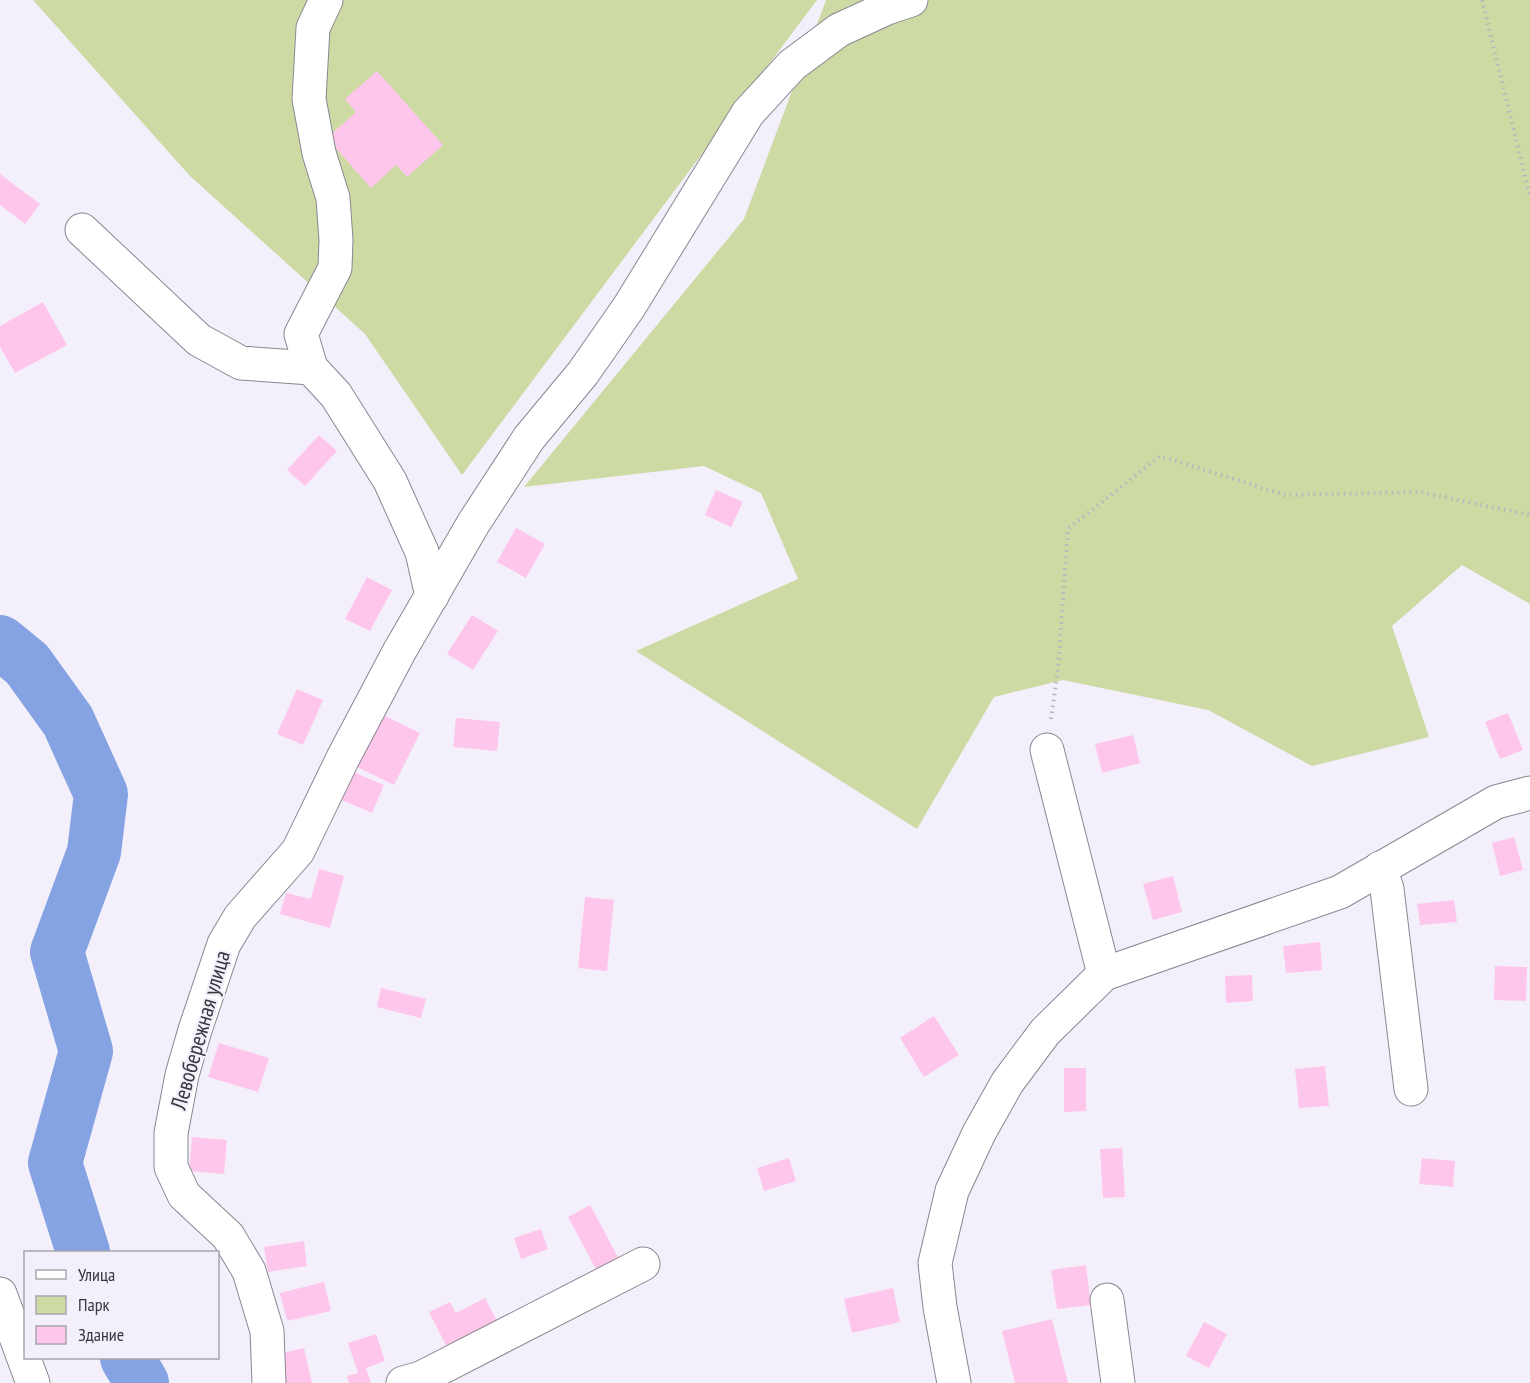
<svg xmlns="http://www.w3.org/2000/svg" width="1530" height="1383" font-family="'PT Sans Narrow',sans-serif">
  <rect width="100%" height="100%" fill="#f3f0fc"/>
  <!-- green -->
  <g fill="#cddaa4">
    <polygon points="33,0 817,0 462,475 365,334 190,176"/>
    <polygon points="826,0 1530,0 1530,604 1462,565 1392,626 1429,737 1312,766 1208,710 1063,680 994,697 917,829 636,651 798,579 761,493 704,466 524,487 744,219"/>
  </g>
  <g fill="none" stroke-linecap="round" stroke-linejoin="round">
    <!-- river -->
    <g stroke="#85a3e2" stroke-width="54">
      <polyline points="0,642 27,664 68,721 101,794 94,852 57,952 86,1051 55,1163 83,1252"/>
      <polyline points="127,1358 142,1383"/>
    </g>
  </g>
  <!-- building -->
  <g fill="#ffc6eb">
    <polygon points="377,71 443,145 407,177 396,165 371,188 327,138 356,112 345,99"/>
    <polygon points="0,174 40,204 25,224 0,205"/>
    <polygon points="43,302 67,345 15,373 0,347 0,326"/>
    <polygon points="319,435 337,451 305,486 287,470"/>
    <polygon points="716,490 743,502 731,527 705,515"/>
    <polygon points="516,528 545,544 526,578 497,562"/>
    <polygon points="367,577 392,590 370,631 345,619"/>
    <polygon points="472,615 498,631 473,670 447,654"/>
    <polygon points="297,689 323,700 303,745 277,734"/>
    <polygon points="1508,713 1523,750 1500,759 1485,722"/>
    <polygon points="383,715 420,733 394,785 357,767"/>
    <polygon points="456,718 500,722 497,751 453,747"/>
    <polygon points="1133,735 1140,763 1102,773 1095,744"/>
    <polygon points="349,770 384,785 372,813 337,798"/>
    <polygon points="1514,837 1523,870 1500,876 1492,843"/>
    <polygon points="319,869 344,876 330,928 280,914 286,893 311,899"/>
    <polygon points="1173,876 1182,912 1153,920 1143,884"/>
    <polygon points="585,897 614,900 607,971 578,968"/>
    <polygon points="1454,900 1457,922 1420,925 1417,904"/>
    <polygon points="1320,942 1322,970 1286,973 1283,946"/>
    <polygon points="1495,966 1527,967 1526,1001 1494,1000"/>
    <polygon points="1252,975 1253,1001 1226,1003 1225,976"/>
    <polygon points="381,988 426,999 421,1018 377,1007"/>
    <polygon points="934,1016 959,1055 924,1077 900,1038"/>
    <polygon points="219,1043 269,1058 258,1092 208,1077"/>
    <polygon points="1325,1066 1329,1106 1299,1108 1295,1069"/>
    <polygon points="1064,1068 1086,1068 1086,1111 1064,1112"/>
    <polygon points="192,1137 227,1140 224,1174 189,1171"/>
    <polygon points="1122,1148 1125,1197 1103,1198 1100,1149"/>
    <polygon points="789,1158 796,1181 764,1191 757,1168"/>
    <polygon points="1422,1158 1455,1161 1453,1187 1419,1184"/>
    <polygon points="590,1205 619,1259 597,1271 568,1217"/>
    <polygon points="541,1229 548,1249 521,1259 514,1238"/>
    <polygon points="304,1241 307,1266 268,1272 264,1247"/>
    <polygon points="1086,1265 1091,1305 1057,1309 1051,1270"/>
    <polygon points="324,1282 331,1311 287,1321 280,1293"/>
    <polygon points="893,1288 900,1322 852,1333 844,1299"/>
    <polygon points="485,1298 498,1323 448,1349 429,1312 450,1302 456,1313"/>
    <polygon points="1052,1319 1068,1383 1015,1383 1002,1331"/>
    <polygon points="1204,1322 1227,1334 1209,1368 1186,1356"/>
    <polygon points="376,1334 385,1361 366,1368 371,1383 349,1383 347,1376 358,1373 348,1343"/>
    <polygon points="304,1348 312,1383 285,1383 278,1354"/>
  </g>
  <g fill="none" stroke-linecap="round" stroke-linejoin="round">
    <defs>
      <g id="minor">
        <polyline points="326,0 313,28 309,99 319,153 333,198 336,240 335,268 301,334 311,368 336,395 390,481 422,552 432,596"/>
        <polyline points="82,230 199,340 241,363 311,368"/>
        <polyline points="1047,750 1104,974"/>
        <polyline points="1380,868 1387,889 1411,1089"/>
        <polyline points="0,1294 33,1383"/>
        <polyline points="1107,1300 1118,1383"/>
        <polyline points="269,1383 267,1331 249,1271 228,1236 184,1195 171,1167 171,1133 182,1075 195,1030 224,944 240,917 298,851 343,758 399,652 473,524 529,438 583,373 629,307 748,113 792,65 839,30 887,8 911,0"/>
        <polyline points="403,1383 421,1378 643,1264"/>
        <polyline points="954,1383 940,1307 935,1263 952,1191 979,1133 1007,1083 1045,1032 1104,974 1340,892 1496,802 1530,793"/>
      </g>
    </defs>
    <!-- minor casing -->
    <use href="#minor" stroke="#898791" stroke-width="35"/>
    <!-- path -->
    <g stroke="#b7b5bf" stroke-width="4" stroke-dasharray="1.5 4.5" stroke-linecap="butt">
      <polyline points="1482,0 1530,196"/>
      <polyline points="1051,719 1058,669 1068,529 1160,456 1285,495 1420,492 1530,515"/>
    </g>
    <!-- minor -->
    <use href="#minor" stroke="#fff" stroke-width="33"/>
  </g>
  <g text-anchor="middle" dominant-baseline="central" stroke-width="4.5" stroke-linejoin="round" paint-order="stroke">
    <!-- street labels -->
    <g font-size="22" fill="#38373b" stroke="#f3f0fc">
      <text transform="translate(200 1030) rotate(-74)">Левобережная улица</text>
    </g>
  </g>
  <!-- legend -->
  <rect x="24" y="1251" width="195" height="108" fill="#f3f0fc" stroke="#a8a6af" stroke-width="1.5"/>
  <rect x="36" y="1270" width="30" height="9" fill="#ffffff" stroke="#a8a6af" stroke-width="1.5"/>
  <text x="78" y="1281" font-size="18" fill="#38373b">Улица</text>
  <rect x="36" y="1296" width="30" height="18" fill="#cddaa4" stroke="#a8a6af" stroke-width="1.5"/>
  <text x="78" y="1311" font-size="18" fill="#38373b">Парк</text>
  <rect x="36" y="1326" width="30" height="18" fill="#ffc6eb" stroke="#a8a6af" stroke-width="1.5"/>
  <text x="78" y="1341" font-size="18" fill="#38373b">Здание</text>
</svg>
